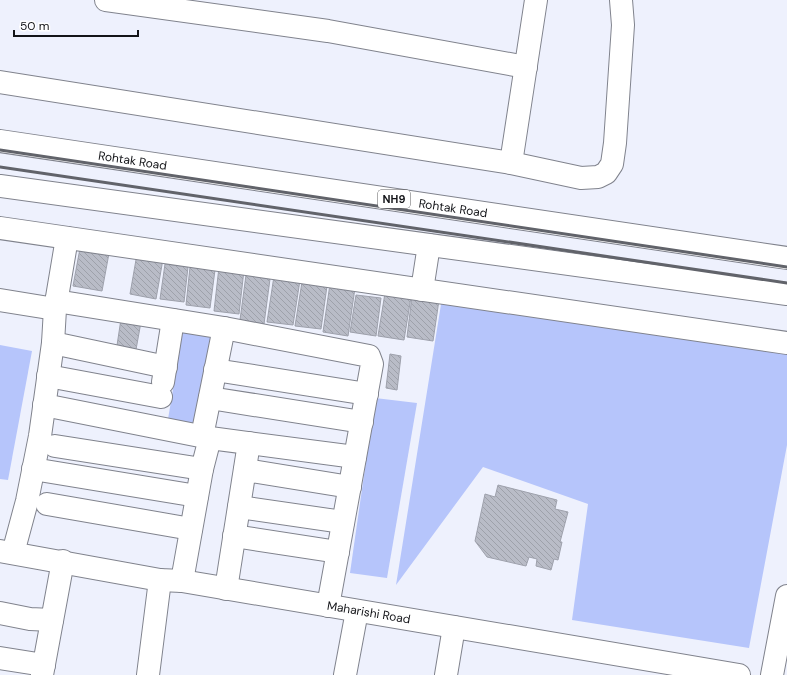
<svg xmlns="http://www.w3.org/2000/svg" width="787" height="675" font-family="'DM Sans',sans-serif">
  <defs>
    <pattern id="building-back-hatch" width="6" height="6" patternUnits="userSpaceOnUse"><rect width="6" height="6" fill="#b9bcc7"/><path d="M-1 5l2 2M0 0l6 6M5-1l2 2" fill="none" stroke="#9ea1aa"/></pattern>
  </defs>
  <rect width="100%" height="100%" fill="#eef1fd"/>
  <!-- park -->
  <g fill="#b6c5fb">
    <polygon points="442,298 787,354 787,445 749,648 572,620 588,504 483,467 396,585"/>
    <polygon points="183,330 215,335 200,430 167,425"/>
    <polygon points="0,345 32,351 8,480 0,479"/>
    <polygon points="375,398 417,403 387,578 350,573"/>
  </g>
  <!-- building -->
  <g fill="url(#building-back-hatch)" stroke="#9ea1ac">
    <polygon points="81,243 110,248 102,291 73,286"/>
    <polygon points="137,254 163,259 156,299 130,294"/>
    <polygon points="165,264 188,267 184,302 160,299"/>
    <polygon points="190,267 215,270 210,308 186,305"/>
    <polygon points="219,267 244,270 239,314 214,311"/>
    <polygon points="246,275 270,279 264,324 240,320"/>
    <polygon points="274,276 300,280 293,325 267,322"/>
    <polygon points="302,282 327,286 321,329 295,326"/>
    <polygon points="330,284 355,288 348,336 323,332"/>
    <polygon points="385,293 411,297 404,340 378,336"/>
    <polygon points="356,295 381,298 376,336 350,332"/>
    <polygon points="412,296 439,300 433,341 407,337"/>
    <polygon points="121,319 141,322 135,355 116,352"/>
    <polygon points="390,354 401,356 397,390 386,388"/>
    <polygon points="498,485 557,500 555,509 568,512 560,542 562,542 558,560 554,559 551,570 536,566 537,559 529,557 526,566 487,557 475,541 485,494 495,497"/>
  </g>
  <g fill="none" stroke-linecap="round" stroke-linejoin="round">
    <defs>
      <g id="minor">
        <polyline points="106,0 328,31 526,67"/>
        <polyline points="0,82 511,163 536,0"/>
        <polyline points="511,163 581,178 598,177 606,173 612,164 615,143 623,25 621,0"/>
        <polyline points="0,228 787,343"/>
        <polyline points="0,300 55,309"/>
        <polyline points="56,301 224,328 202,436"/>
        <polyline points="224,328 369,356 372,364 328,606"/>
        <polyline points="53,343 166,367"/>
        <polyline points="215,370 367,394"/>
        <polyline points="48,376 161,397"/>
        <polyline points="163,382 173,320"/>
        <polyline points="210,398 362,422"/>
        <polyline points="44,405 210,438 355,457"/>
        <polyline points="55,446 202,469"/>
        <polyline points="33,469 197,496"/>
        <polyline points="245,470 350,487"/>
        <polyline points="47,504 191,529"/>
        <polyline points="239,507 343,522"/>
        <polyline points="234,536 338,552"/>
        <path id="s1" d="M 0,551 L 160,580 L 182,581 L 739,675"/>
        <polyline points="13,553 27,501 40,436 53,343 55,309 67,238"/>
        <polyline points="182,581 202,469 210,438"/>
        <polyline points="226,589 249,443"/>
        <polyline points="0,613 30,619 52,620"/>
        <polyline points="0,658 44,665"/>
        <polyline points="42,675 63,561"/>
        <polyline points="148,675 160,580"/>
        <polyline points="345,675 357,611"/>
        <polyline points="446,675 454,627"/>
        <polyline points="772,675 787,596"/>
      </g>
      <g id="major">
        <path id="s2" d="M 0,141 L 787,258"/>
        <polyline points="0,186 787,294"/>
        <polyline points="422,290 429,245"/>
      </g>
    </defs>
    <!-- minor casing -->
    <use href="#minor" stroke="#80838d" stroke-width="24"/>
    <!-- major casing -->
    <use href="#major" stroke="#80838d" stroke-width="24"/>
    <!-- minor -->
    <use href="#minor" stroke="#fff" stroke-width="22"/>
    <!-- major -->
    <use href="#major" stroke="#fff" stroke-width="22"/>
    <!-- rail -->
    <g stroke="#61636a" stroke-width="3">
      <polyline points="0,150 787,267"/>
      <polyline points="0,167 787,283"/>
    </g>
  </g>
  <g text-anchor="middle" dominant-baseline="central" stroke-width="3" stroke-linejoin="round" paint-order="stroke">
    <!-- shield labels -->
    <rect fill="#fff" stroke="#5a5a5d" stroke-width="1" x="378" y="190" width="32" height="18" rx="3"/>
    <g font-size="11" font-weight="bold" fill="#131418">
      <text x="394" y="199">NH9</text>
    </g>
    <!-- street labels -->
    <g font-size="12" fill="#131418" stroke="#fff">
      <text stroke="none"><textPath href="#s2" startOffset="134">Rohtak Road</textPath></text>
      <text stroke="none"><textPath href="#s2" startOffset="458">Rohtak Road</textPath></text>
      <text stroke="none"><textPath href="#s1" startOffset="374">Maharishi Road</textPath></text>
    </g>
  </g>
  <!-- scale -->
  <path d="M14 30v6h124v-6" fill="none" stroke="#131418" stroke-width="2"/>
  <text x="20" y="30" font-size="12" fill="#131418" stroke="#ffffff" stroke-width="3" paint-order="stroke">50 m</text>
</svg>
